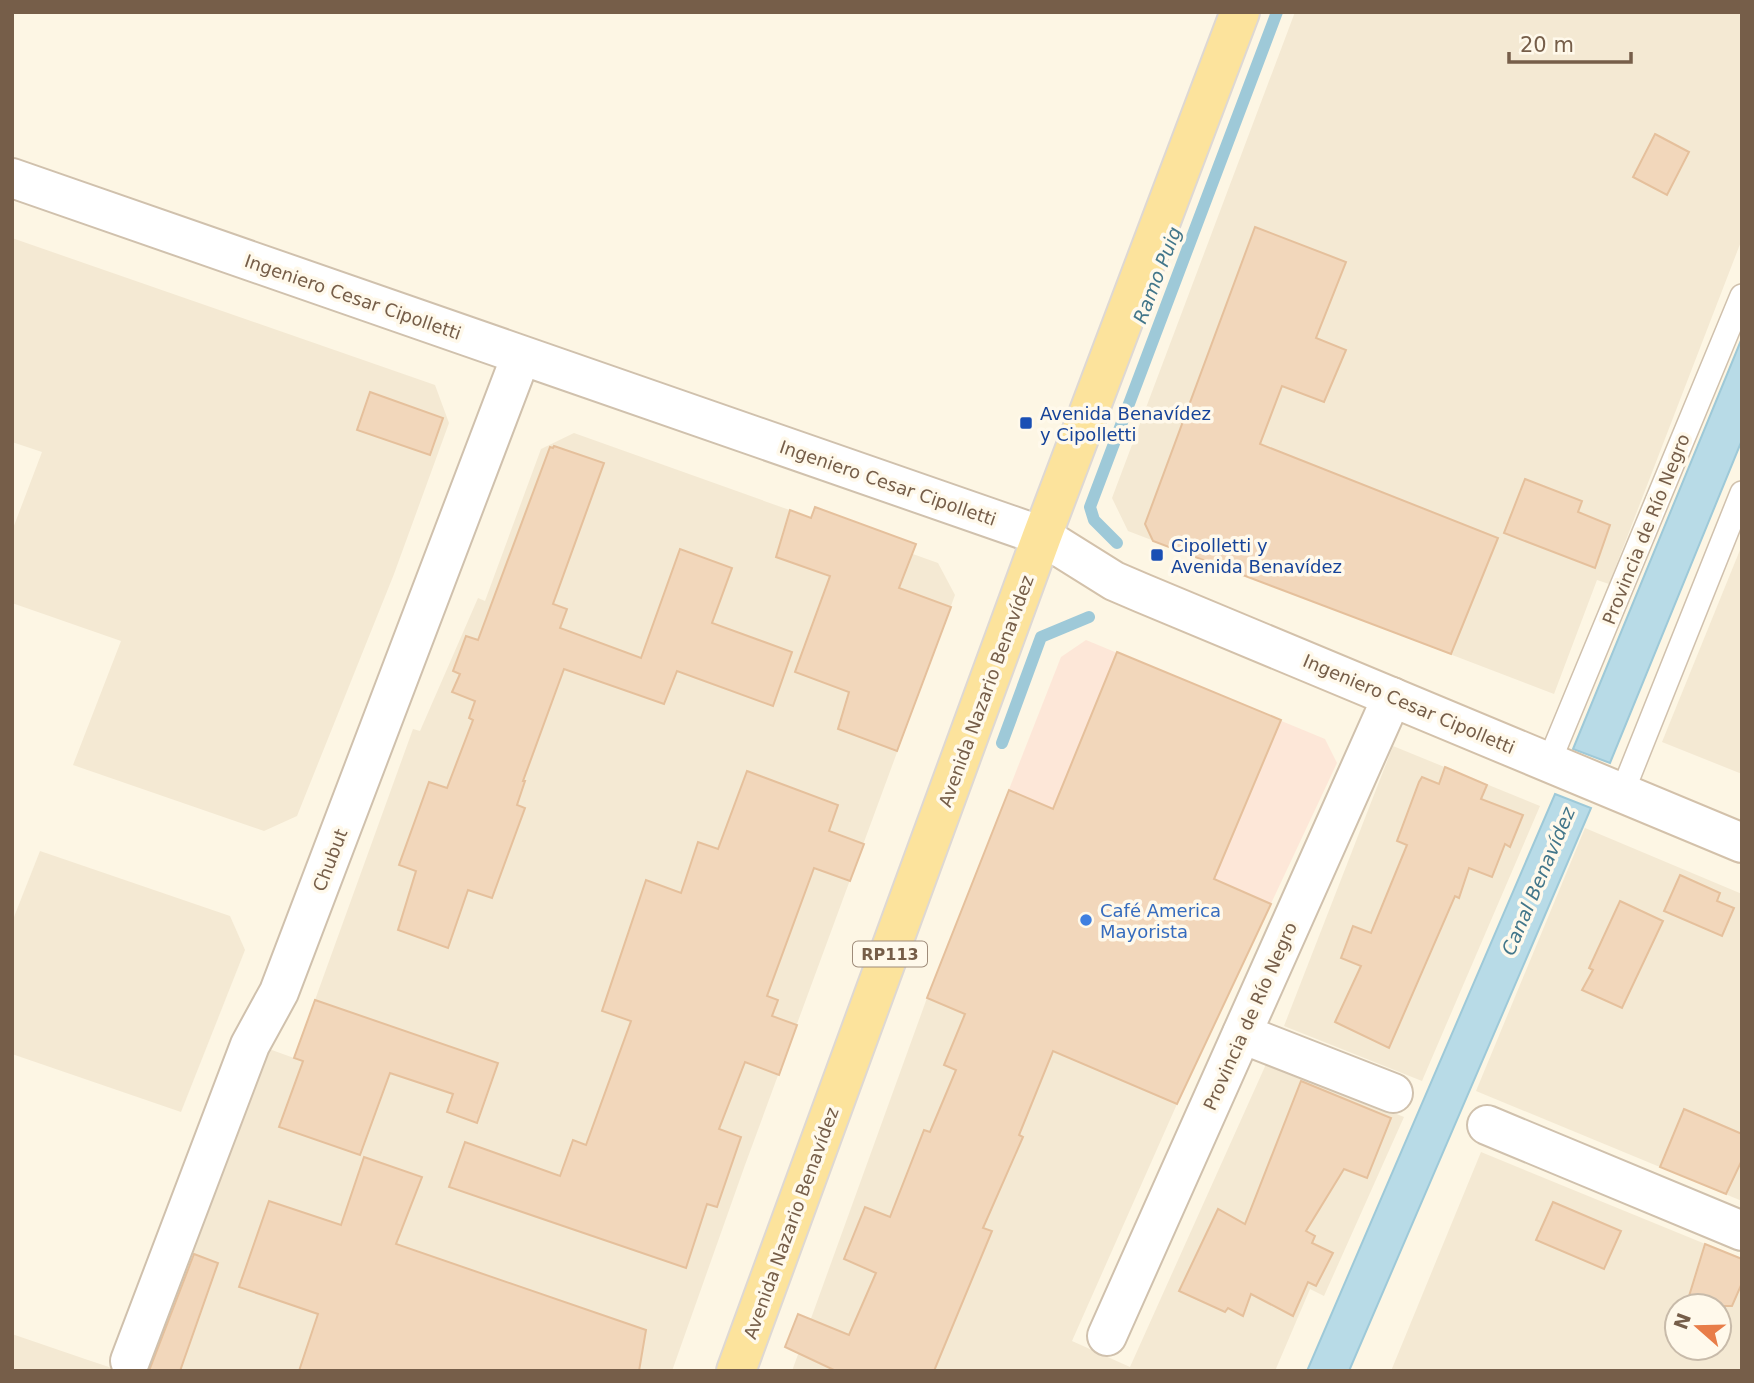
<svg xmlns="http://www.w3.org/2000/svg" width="1754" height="1383" font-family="'DejaVu Sans',sans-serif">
  <rect width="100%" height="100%" fill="#fdf6e4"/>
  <!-- residential -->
  <g fill="#f4e9d3" fill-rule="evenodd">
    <polygon points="1295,12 1742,12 1742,239 1609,584 1597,580 1554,694 1128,531 1112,498"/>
    <polygon points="12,238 435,385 449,423 394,574 297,816 264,831 73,765 121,641 12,603 12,531 42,452 12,442"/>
    <polygon points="574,433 938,563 955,595 745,1165 672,1371 147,1371 217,1183 219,1183 269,1049 294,1058 413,729 420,731 478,598 485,601 541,449"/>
    <polygon points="1742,545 1742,774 1662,742"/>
    <polygon points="1393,746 1540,806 1422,1081 1284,1026"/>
    <polygon points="1585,828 1742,894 1742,1201 1476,1091"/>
    <polygon points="40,851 230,916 245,950 181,1112 12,1054 12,922"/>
    <polygon points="927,998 1177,1104 1072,1341 1130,1367 1267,1062 1404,1117 1324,1296 1310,1289 1275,1371 792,1371"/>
    <path d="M 1481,1152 L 1742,1259 L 1742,1371 L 1391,1371 ZM 1677,1306 L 1719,1306 L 1719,1348 L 1677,1348 Z"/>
    <polygon points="12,1334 85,1359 121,1371 12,1371"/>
  </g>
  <!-- commercial -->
  <polygon fill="#fde7d8" points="1086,640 1325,739 1337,763 1177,1104 927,998 1061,657"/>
  <!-- water -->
  <g fill="#b8dbe7" stroke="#9ec9d8" stroke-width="2">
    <polygon points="1742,338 1742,440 1610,763 1573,749"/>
    <polygon points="1555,794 1591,808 1349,1371 1307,1371"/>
  </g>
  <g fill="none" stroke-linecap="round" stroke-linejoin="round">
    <!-- stream -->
    <g stroke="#9ec9d8" stroke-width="12">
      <polyline points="1117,543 1094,520 1090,507 1277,12"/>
      <polyline points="1002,743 1041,637 1089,617"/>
    </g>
  </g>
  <!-- building -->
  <g fill="#f2d7bb" stroke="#e5c09c" stroke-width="2">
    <polygon points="1655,134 1689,152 1667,195 1633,177"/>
    <polygon points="1255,227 1346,262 1316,338 1346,350 1324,402 1282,386 1260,444 1498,538 1451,654 1153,541 1145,524"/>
    <polygon points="370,392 443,418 430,455 357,430"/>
    <polygon points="554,446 604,463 553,604 567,609 560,628 641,658 680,549 732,568 712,623 792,652 773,706 677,671 664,704 564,669 523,781 525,781 517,805 525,808 492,898 468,890 448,948 398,930 416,871 399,865 429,782 447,788 473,720 469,718 475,701 452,692 460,674 453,671 466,636 478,640 550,447 553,448"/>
    <polygon points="1525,479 1582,501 1578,512 1610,525 1595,568 1504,533"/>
    <polygon points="815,507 916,544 899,588 951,607 897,751 838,729 849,692 795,672 830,576 776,557 790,510 811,518"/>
    <polygon points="1117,652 1281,720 1214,879 1271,904 1177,1104 1053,1051 1019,1135 1023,1137 983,1228 992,1231 934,1371 836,1371 785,1347 798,1314 849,1335 876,1273 844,1259 865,1207 890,1217 924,1130 930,1132 956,1070 944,1065 965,1014 927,998 1009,790 1053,809"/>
    <polygon points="1445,767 1487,785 1481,799 1523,815 1510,847 1505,844 1492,877 1469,868 1459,898 1455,896 1389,1048 1335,1022 1361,966 1341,958 1353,926 1371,933 1407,845 1397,841 1419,782 1422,777 1439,784"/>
    <polygon points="747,771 838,805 829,831 864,844 850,881 814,868 767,996 778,1000 772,1016 797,1025 779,1075 745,1062 719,1129 741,1137 717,1207 707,1204 686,1268 449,1187 465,1142 560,1176 573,1140 586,1145 631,1021 602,1011 646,880 681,893 698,842 718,849"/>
    <polygon points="1680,875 1720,893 1717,901 1734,908 1722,936 1664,911"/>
    <polygon points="1620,901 1663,921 1622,1008 1582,990 1593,970 1589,968"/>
    <polygon points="315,1000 498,1063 477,1123 447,1112 453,1094 390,1073 360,1155 279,1127 303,1061 294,1058"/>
    <polygon points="1301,1081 1391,1118 1367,1178 1344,1169 1306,1231 1315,1236 1312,1243 1333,1253 1316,1286 1308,1282 1293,1316 1251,1294 1243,1316 1228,1308 1225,1312 1179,1291 1218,1209 1245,1224"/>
    <polygon points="1684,1109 1742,1134 1742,1160 1726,1194 1660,1167"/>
    <polygon points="364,1157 422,1177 396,1244 646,1330 639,1371 299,1371 318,1314 239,1287 269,1201 341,1225"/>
    <polygon points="1553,1202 1621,1231 1604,1269 1536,1240"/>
    <polygon points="1705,1244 1742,1259 1742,1283 1732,1306 1686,1306"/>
    <polygon points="194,1254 218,1263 180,1371 149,1371"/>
  </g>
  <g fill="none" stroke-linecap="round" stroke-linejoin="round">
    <defs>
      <g id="service">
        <polyline points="1549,762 1742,296"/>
        <polyline points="1622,793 1742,493"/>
      </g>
      <g id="minor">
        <polyline points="1242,1034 1393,1093"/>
        <polyline points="1487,1125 1742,1231"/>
        <polyline points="1107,1336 1392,697"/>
        <polyline points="130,1361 250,1045 279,992 521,356"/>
      </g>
      <polyline id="tertiary" points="12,178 1042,536"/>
      <polyline id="secondary" points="1042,536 1114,581 1142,593 1742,843"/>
      <polyline id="primary" points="736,1371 1042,536 1240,12"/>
    </defs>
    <!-- service casing -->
    <use href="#service" stroke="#d0c1ad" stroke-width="26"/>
    <!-- minor casing -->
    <use href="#minor" stroke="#d0c1ad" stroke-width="42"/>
    <!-- tertiary casing -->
    <use href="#tertiary" stroke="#d0c1ad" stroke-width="42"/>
    <!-- secondary casing -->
    <use href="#secondary" stroke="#d3c1aa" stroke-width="42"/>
    <!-- primary casing -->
    <use href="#primary" stroke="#ded8d3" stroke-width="42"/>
    <!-- service -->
    <use href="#service" stroke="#fff" stroke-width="23"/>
    <!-- minor -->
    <use href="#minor" stroke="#fff" stroke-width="38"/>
    <!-- tertiary -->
    <use href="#tertiary" stroke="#fff" stroke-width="38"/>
    <!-- secondary -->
    <use href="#secondary" stroke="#fff" stroke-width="38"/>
    <!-- primary -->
    <use href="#primary" stroke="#fce39c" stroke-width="38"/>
  </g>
  <!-- markers -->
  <g fill="#1a4fb4" stroke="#fff9eb" stroke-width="2.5">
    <rect x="1019" y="416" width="14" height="14" rx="3.5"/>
    <rect x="1150" y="548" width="14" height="14" rx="3.5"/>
  </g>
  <circle fill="#3f7fe0" stroke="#fff9eb" stroke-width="2.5" cx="1086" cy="920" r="7"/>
  <g text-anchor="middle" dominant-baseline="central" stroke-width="7" stroke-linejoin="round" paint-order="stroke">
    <!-- shield labels -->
    <rect fill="#fff9eb" stroke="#9f8c7a" stroke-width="2" x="853" y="941.5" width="74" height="25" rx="5"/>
    <g font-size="16" font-weight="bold" fill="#765e49">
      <text x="890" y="954">RP113</text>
    </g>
    <!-- street labels -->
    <g font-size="18" fill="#765e49" stroke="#fff9eb">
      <text transform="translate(353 297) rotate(19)">Ingeniero Cesar Cipolletti</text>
      <text transform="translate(888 483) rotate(19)">Ingeniero Cesar Cipolletti</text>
      <text transform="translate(1646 529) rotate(-68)">Provincia de Río Negro</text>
      <text transform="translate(986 691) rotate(-70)">Avenida Nazario Benavídez</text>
      <text transform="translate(1409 704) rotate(23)">Ingeniero Cesar Cipolletti</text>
      <text transform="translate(330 860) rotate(-69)">Chubut</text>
      <text transform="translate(1250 1016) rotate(-66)">Provincia de Río Negro</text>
      <text transform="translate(791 1223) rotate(-70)">Avenida Nazario Benavídez</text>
    </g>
    <!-- transit labels -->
    <g font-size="18" fill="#164399" stroke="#fff9eb" text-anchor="start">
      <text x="1040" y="413">Avenida Benavídez<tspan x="1040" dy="21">y Cipolletti</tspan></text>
      <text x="1171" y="545">Cipolletti y<tspan x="1171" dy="21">Avenida Benavídez</tspan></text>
    </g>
    <!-- shop labels -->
    <g font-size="18" fill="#366cbe" stroke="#fff9eb" text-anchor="start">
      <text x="1100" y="910">Café America<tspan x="1100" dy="21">Mayorista</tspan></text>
    </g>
    <!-- water labels -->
    <g font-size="19" font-style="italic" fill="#42768a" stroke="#fff9eb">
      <text transform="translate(1157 275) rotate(-69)">Ramo Puig</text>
      <text transform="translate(1538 881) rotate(-67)">Canal Benavídez</text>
    </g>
  </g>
  <!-- border -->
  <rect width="1754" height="1383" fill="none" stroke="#765e49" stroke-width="28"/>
  <!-- north arrow -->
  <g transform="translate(1698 1327) rotate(290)"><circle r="33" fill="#fff9eb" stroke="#c8bbaa" stroke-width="2"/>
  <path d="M0-5L12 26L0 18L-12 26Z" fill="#e87d48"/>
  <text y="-10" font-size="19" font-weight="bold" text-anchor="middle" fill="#765e49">N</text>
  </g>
  <!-- scale -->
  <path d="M1509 52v10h122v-10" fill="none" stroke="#765e49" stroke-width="3.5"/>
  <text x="1520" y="52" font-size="21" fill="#765e49" stroke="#fff9eb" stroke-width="5" paint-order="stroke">20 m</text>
</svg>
